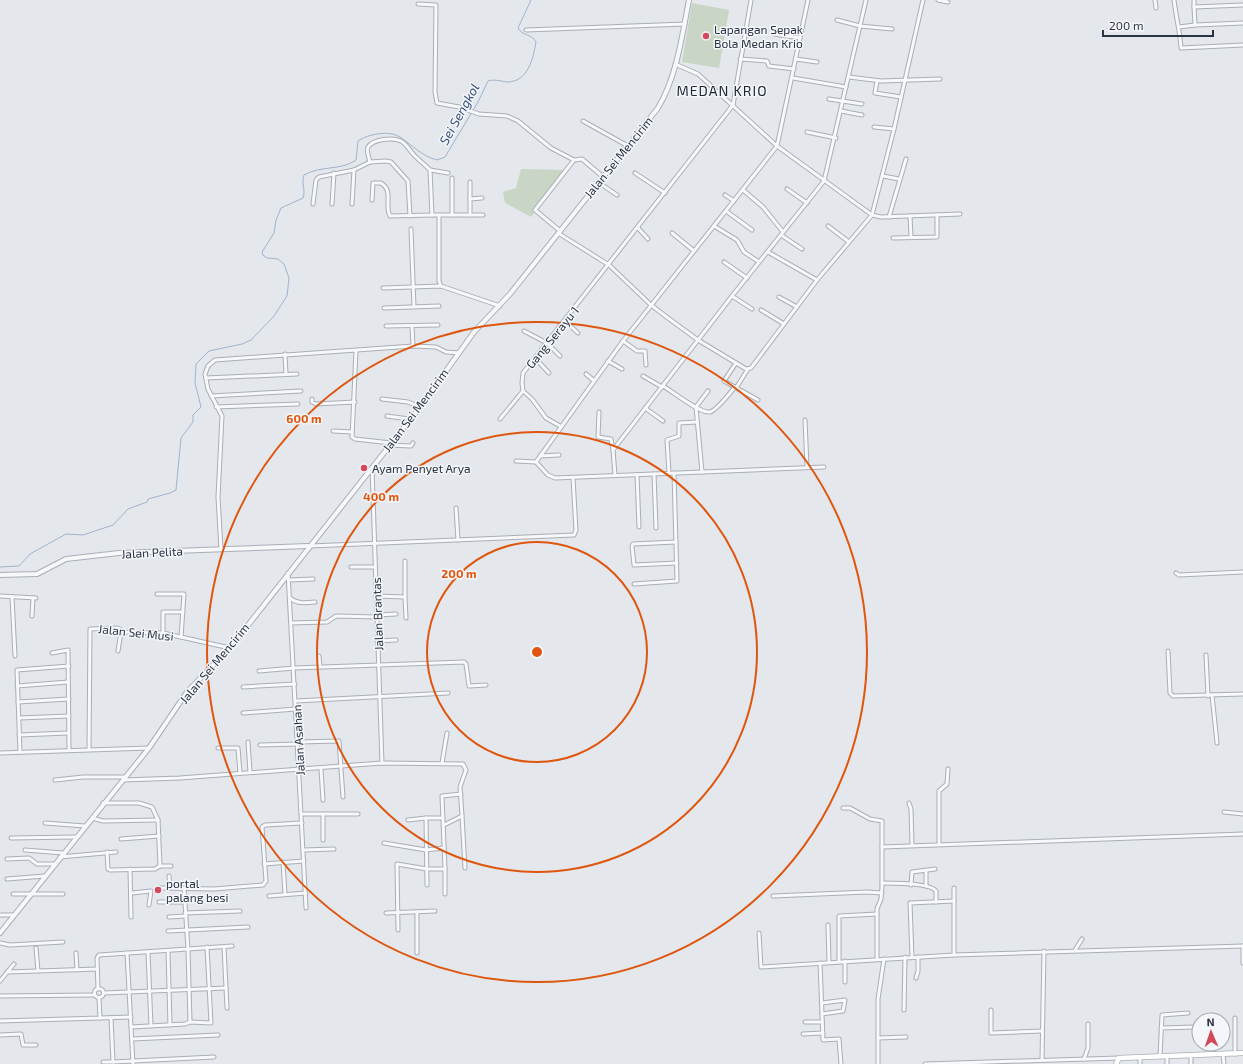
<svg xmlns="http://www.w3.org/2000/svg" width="1243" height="1064" font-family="'Exo 2',sans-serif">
  <rect width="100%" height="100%" fill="#e4e7ec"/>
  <!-- green -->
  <g fill="#c9d6c5">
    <polygon points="692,3 729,10 719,68 682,62"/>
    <polygon points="521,169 567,170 531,217 505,203 503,192 516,188"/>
  </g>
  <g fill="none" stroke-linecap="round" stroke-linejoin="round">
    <!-- stream -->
    <path stroke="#9fb4cc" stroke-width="1" d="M 0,567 L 19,566 L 30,554 L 66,534 L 83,535 L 113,525 L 128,509 L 147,502 L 148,499 L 170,493 L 176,490 L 181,438 L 193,422 L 193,415 L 201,407 L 195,383 L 196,364 L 209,351 L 242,344 L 251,340 L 274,316 L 287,296 L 289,278 L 284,264 L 278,259 L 267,258 L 263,255 L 262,252 L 274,233 L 276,220 L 281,208 L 303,198 C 306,190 301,184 304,175 C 321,165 341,171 356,160 L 358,141 C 368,134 389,130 400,137 C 413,146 422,156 437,160 L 445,157 L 478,102 L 488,81 C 494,79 501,81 507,82 C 528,82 533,59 536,42 C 533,34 522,36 518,28 L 531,0"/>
    <defs>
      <g id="minor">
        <polyline points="808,0 777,146 623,341 536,462 548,475 555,478 824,467"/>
        <polyline points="938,0 948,2"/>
        <polyline points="1155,0 1156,8"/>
        <path d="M 1174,0 C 1176,17 1180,31 1181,48 L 1243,45"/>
        <polyline points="1194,0 1194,7 1243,5"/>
        <polyline points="418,4 436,5 435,92 437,103 459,107 479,114 507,116 518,121 551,148 574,160 535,210 559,230"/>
        <polyline points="1194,7 1195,25 1243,23"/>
        <polyline points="837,20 860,26 892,29"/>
        <polyline points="1179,27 1195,25"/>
        <polyline points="526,30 685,24"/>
        <polyline points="774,34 800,38"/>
        <polyline points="740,59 767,61 769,66 794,69"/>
        <polyline points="796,59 817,62"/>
        <polyline points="675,64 698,74 777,146 872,215 881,217 960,214"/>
        <polyline points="849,77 881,81 940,79"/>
        <polyline points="793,78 846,87"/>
        <polyline points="877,81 875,93 901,97"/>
        <polyline points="829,99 862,104"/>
        <polyline points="841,111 862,115"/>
        <polyline points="583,121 628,146"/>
        <polyline points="874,127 894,129"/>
        <polyline points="807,132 836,138"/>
        <polyline points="574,160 582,159 602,176"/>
        <path d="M 370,162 C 369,158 366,151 368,147 C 373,139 393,137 401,141 C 407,144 411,153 416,157 C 421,162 426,166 430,170 L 432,215 L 439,215 L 439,281 L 441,286"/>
        <polyline points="430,170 448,173"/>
        <polyline points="635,173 665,193"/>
        <polyline points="883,176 899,179"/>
        <polyline points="470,182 470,215"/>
        <polyline points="598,182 617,195"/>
        <polyline points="787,189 807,203"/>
        <polyline points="743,190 763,207 783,232"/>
        <polyline points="725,195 734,201"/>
        <polyline points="470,199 482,198"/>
        <path d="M 372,200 L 373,183 L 381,183 C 394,191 384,205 390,216 L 432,215"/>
        <polyline points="313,204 316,180 319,177 354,170 370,162 386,161 391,162 408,181 410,216"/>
        <polyline points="332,204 334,173"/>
        <polyline points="352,204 354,170"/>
        <polyline points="726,211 752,230"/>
        <polyline points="439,215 483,215"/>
        <polyline points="452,215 452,178"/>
        <polyline points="910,216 911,237"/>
        <polyline points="889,217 906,159"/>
        <polyline points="714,226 737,240 744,252 759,262"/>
        <polyline points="828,226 849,242"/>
        <polyline points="638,228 648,239"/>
        <polyline points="411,229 414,307"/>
        <polyline points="558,233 609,265 651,305 668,318 698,340 746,369 751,368 817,280 872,215 894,129 923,0"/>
        <polyline points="672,233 694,251"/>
        <polyline points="781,235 802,249"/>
        <polyline points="893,238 937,237 937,215"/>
        <polyline points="768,252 817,280"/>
        <polyline points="724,262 747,278"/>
        <polyline points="383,288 441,286 500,306"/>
        <polyline points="732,296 752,309"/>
        <polyline points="779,297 797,307"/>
        <polyline points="384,308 439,306"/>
        <polyline points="761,310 784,324"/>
        <polyline points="565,321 578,333"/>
        <polyline points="386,326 438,325"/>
        <polyline points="412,326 413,346"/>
        <polyline points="524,331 547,343 560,356"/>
        <polyline points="623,341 637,351 645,351 646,365"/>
        <polyline points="356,351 352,437 355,439 391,443"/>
        <polyline points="285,354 286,374"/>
        <polyline points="535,358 549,373"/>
        <polyline points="608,361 622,369"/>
        <polyline points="736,363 724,381 758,400"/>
        <polyline points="586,374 593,380"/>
        <polyline points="643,376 662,387"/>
        <polyline points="206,378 297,374"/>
        <path d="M 663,386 C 672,391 700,414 710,412 C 717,410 730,393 735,387"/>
        <polyline points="736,388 748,369"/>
        <polyline points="211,396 301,391"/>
        <polyline points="312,399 312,402 316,404 355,402"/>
        <polyline points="382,399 408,402 420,407"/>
        <polyline points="216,407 298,404"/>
        <polyline points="645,408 663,421"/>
        <polyline points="599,412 598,437 611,439 613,450"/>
        <polyline points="387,416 409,419"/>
        <polyline points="500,419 523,391"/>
        <polyline points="805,420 807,467"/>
        <polyline points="560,426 546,418 532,399 523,391 522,383 523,373 733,105 751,0"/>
        <polyline points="333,431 352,432"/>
        <polyline points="389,445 411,446 413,443"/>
        <polyline points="540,456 559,455"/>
        <polyline points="516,461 536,462"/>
        <polyline points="372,467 382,763"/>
        <polyline points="702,472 696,407 708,391"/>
        <polyline points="669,473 667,440 679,436 679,423 697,422"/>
        <polyline points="654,474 656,528"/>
        <polyline points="615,475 613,450 732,296 824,181 866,0"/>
        <polyline points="637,475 639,527"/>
        <polyline points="456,508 458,540"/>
        <polyline points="676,542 633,544 632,546 634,565 677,563"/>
        <polyline points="310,546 574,535 576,530 573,478"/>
        <polyline points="221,549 218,497 222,416 208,389 205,374 208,366 215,360 413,346 436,347 446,352 459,353"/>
        <polyline points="351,567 375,567"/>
        <polyline points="288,573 306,908"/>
        <polyline points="1176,573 1179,575 1243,572"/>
        <polyline points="289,580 313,579"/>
        <polyline points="634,584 677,581 674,473"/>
        <polyline points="157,594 184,594 181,637"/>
        <polyline points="0,596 36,598"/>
        <polyline points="376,596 405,597 405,561"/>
        <polyline points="12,597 15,656"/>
        <polyline points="405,597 406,618"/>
        <path d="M 290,598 C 297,604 306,603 315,602"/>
        <polyline points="377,615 396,614"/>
        <polyline points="32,616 33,598"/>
        <polyline points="291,623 327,622 336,616 377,617"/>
        <polyline points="163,633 163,612 183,612"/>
        <polyline points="377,641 396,640"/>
        <polyline points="118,651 121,632"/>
        <polyline points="1168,651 1170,693 1173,696 1243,694"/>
        <polyline points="52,653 68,650 69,750"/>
        <polyline points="1206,655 1208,696"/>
        <polyline points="319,656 320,667"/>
        <polyline points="259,671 294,668 464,662 466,664 469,686 486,685"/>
        <polyline points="17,686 68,682"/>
        <polyline points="243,687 295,684"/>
        <polyline points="1212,695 1217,743"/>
        <polyline points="296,701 448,693"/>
        <polyline points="18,702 69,699"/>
        <polyline points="243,713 296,709"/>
        <polyline points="19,718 69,716"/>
        <polyline points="19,735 68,733"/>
        <polyline points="248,742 250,772"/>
        <polyline points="298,742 339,741 343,797"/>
        <polyline points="260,745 298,744"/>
        <polyline points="218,748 238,748 240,773"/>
        <polyline points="89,749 90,629 117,628 120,629 121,632 163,633 230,648"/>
        <polyline points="20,752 17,670 69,666"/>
        <polyline points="0,753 149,748"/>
        <polyline points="442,763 447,733"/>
        <polyline points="321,769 323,800"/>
        <polyline points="55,780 83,777 125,777"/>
        <polyline points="123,780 180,778 382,763 463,764 466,770 460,787 462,816 444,825"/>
        <polyline points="103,803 139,803 152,807 158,820 160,866"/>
        <polyline points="909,803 911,809 912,845"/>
        <polyline points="843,808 850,808 870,819 882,821 882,887 881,899 877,909 877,959"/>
        <polyline points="1224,812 1243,814"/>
        <polyline points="302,814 358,814"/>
        <polyline points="323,814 323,840"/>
        <polyline points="462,816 465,868"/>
        <polyline points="92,818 103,821 158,820"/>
        <polyline points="408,820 426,818"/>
        <polyline points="45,823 85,826"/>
        <polyline points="11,838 76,837"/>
        <polyline points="121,839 159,836"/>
        <polyline points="384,843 426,850 444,848"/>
        <polyline points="939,844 939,791 947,784 948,769"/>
        <polyline points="882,847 1243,834"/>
        <polyline points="25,850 63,853"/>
        <polyline points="304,850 334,849"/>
        <polyline points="107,852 108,869 110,870 155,869 160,866 171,866"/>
        <polyline points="60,857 116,852"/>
        <polyline points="7,859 29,858 37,864 55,864"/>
        <polyline points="283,862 285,894"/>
        <polyline points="264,864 304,861"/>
        <polyline points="130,869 131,917"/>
        <polyline points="445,869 445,894"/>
        <polyline points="926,871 926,886"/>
        <polyline points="169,876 170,887"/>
        <polyline points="7,879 45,876"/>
        <path d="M 882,883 C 892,883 931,883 936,891 L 936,902"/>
        <polyline points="427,885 426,818 443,818"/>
        <polyline points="911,885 912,872 935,869"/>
        <polyline points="160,888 214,889 263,885 266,881 262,827 265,825 302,823"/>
        <polyline points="184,888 188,949 190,1022"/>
        <polyline points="132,893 151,891 149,905"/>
        <polyline points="13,894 63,894"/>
        <polyline points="269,896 306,893"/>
        <polyline points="773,896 867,892 882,893"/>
        <polyline points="159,902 185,902"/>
        <polyline points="417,912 417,953"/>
        <polyline points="185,913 240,911"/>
        <polyline points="386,913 435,911"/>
        <polyline points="0,915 13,915"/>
        <polyline points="169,917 186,916"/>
        <polyline points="828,925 829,962"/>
        <polyline points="398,930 397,864 427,869 445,869 442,796 461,794"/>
        <polyline points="168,931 248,927"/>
        <polyline points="759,933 761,967 954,955 1243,946"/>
        <polyline points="0,943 10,945 63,942"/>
        <polyline points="1243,946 1243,963"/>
        <polyline points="224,947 227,1008"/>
        <polyline points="36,948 38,971"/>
        <polyline points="1075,950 1082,939"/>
        <polyline points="168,951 170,1025"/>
        <polyline points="148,952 151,1026"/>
        <polyline points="76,953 77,970"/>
        <polyline points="127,953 133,1064"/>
        <polyline points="954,955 954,888"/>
        <polyline points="912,957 910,903 954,901"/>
        <polyline points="839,961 839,916 877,914"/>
        <polyline points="820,963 823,1040 839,1039 841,1064"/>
        <polyline points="7,972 97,969"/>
        <polyline points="916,978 918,971 918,957"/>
        <polyline points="0,981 14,964"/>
        <polyline points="845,982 845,961"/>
        <circle cx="99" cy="993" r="4.5"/>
        <polyline points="98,989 97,958 99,955 232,946"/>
        <polyline points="104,993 226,988"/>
        <polyline points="0,996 94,995"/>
        <polyline points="822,1003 845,1000 843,1011 822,1014"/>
        <polyline points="904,1010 905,957"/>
        <polyline points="991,1010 991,1033 1042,1031"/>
        <polyline points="100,1018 131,1017"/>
        <polyline points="111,1018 113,1062 214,1057"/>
        <polyline points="0,1021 100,1018 99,998"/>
        <polyline points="805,1022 822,1022"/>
        <polyline points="131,1027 185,1024 190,1022 211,1023 207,947"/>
        <polyline points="1161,1028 1195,1027"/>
        <polyline points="803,1034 823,1033"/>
        <polyline points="0,1035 21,1034 23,1045 36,1045"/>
        <polyline points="878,1038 906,1037"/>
        <polyline points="132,1039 218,1035"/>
        <polyline points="1223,1054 1224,1064"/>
        <polyline points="1235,1054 1235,1018"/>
        <polyline points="1191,1056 1191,1064"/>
        <polyline points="1160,1057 1162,1015 1188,1013"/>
        <polyline points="1167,1057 1167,1064"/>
        <polyline points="1084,1059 1088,1048 1088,1024"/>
        <polyline points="1042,1060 1044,951"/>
        <polyline points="103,1062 113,1062"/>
        <polyline points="878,1064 878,999 884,959"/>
        <polyline points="925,1064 1119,1058"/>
        <polyline points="1140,1064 1140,1058"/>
      </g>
      <g id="tertiary">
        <polyline points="0,575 37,574 66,559 119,553 308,546"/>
        <path d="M 0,933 L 149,748 L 187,692 L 230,648 L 420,407 L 474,332 L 510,294 L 658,108 C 677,76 682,36 689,0"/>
      </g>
      <polyline id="secondary" points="1116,1064 1119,1058 1243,1053"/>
    </defs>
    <!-- minor casing -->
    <use href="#minor" stroke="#a9aeb7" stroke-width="5"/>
    <!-- tertiary casing -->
    <use href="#tertiary" stroke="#a9aeb7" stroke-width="6"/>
    <!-- secondary casing -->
    <use href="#secondary" stroke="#a9aeb7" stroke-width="6"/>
    <!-- minor -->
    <use href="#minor" stroke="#f7f8fa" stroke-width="3"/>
    <!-- tertiary -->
    <use href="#tertiary" stroke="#f7f8fa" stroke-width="4"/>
    <!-- secondary -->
    <use href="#secondary" stroke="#fff" stroke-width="4.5"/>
  </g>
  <!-- distance rings -->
  <g fill="none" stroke="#df570f" stroke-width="2">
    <circle cx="537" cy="652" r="110"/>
    <circle cx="537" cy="652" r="220"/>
    <circle cx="537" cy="652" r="330"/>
  </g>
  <!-- markers -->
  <g fill="#d1495b" stroke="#f4f6f9" stroke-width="1.5">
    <circle cx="706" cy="36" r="4"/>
    <circle cx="364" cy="468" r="4"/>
    <circle cx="158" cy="890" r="4"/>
  </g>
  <g text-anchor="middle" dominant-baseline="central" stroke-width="3" stroke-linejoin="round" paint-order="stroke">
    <!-- poi labels -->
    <g font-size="12" fill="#2b3445" stroke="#f4f6f9" text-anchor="start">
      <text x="714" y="29">Lapangan Sepak<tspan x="714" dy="14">Bola Medan Krio</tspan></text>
      <text x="372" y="468">Ayam Penyet Arya</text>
      <text x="166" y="883">portal<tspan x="166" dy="14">palang besi</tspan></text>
    </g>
    <!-- street labels -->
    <g font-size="12" fill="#2b3445" stroke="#f4f6f9">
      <text transform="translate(618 157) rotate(-51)">Jalan Sei Mencirim</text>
      <text transform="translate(552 337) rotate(-51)">Gang Serayu 1</text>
      <text transform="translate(415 410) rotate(-53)">Jalan Sei Mencirim</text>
      <text transform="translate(152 552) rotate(-3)">Jalan Pelita</text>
      <text transform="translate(377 614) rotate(-92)">Jalan Brantas</text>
      <text transform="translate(136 632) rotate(6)">Jalan Sei Musi</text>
      <text transform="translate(214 663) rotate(-50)">Jalan Sei Mencirim</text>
      <text transform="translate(298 740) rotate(-93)">Jalan Asahan</text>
    </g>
    <!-- water labels -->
    <g font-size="13" font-style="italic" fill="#34527a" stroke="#f4f6f9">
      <text transform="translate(459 114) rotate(-61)">Sei Sengkol</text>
    </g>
    <!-- quarter labels -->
    <g font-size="14" letter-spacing="1" fill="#1d2536" stroke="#f4f6f9">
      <text x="722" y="90">MEDAN KRIO</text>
    </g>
  </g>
  <circle cx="537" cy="652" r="6" fill="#df570f" stroke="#f4f6f9" stroke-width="2"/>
  <g font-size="12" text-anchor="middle" font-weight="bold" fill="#df570f" stroke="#f4f6f9" stroke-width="3" stroke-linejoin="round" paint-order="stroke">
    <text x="304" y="423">600 m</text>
    <text x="381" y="501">400 m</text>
    <text x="459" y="578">200 m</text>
  </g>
  <!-- north arrow -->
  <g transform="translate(1211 1032) rotate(358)"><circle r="19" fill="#f4f6f9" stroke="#a4a8b1"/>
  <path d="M0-3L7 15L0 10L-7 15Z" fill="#d1495b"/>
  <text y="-6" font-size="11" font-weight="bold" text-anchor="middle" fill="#2b3445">N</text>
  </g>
  <!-- scale -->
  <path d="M1103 30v6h110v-6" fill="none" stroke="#2b3445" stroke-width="2"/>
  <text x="1109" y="30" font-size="12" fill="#2b3445" stroke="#f4f6f9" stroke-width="3" paint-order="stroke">200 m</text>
</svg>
